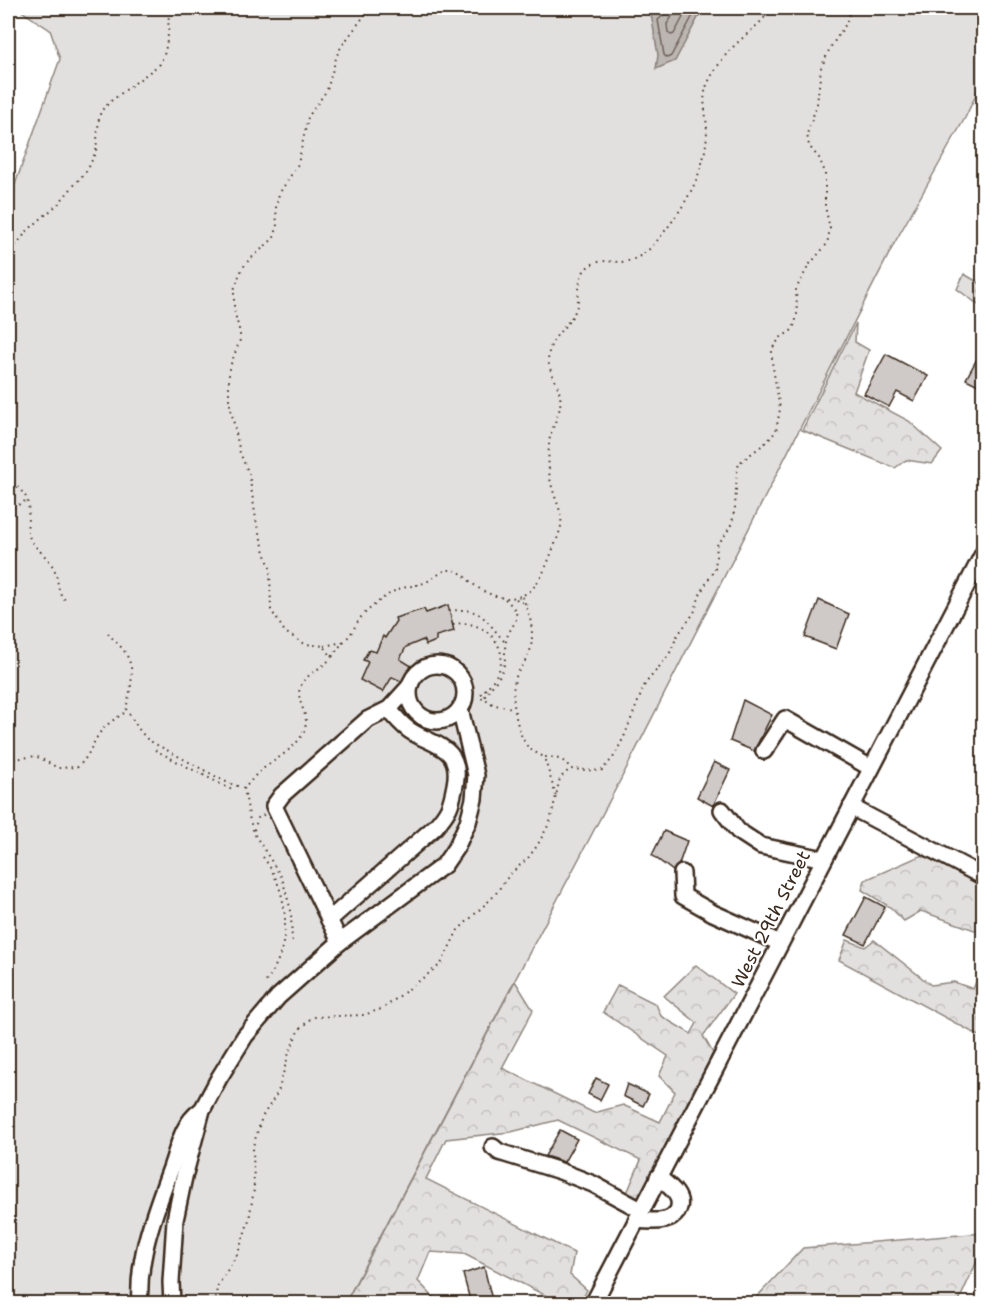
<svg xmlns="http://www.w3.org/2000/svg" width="991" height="1311" font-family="'Shantell Sans',sans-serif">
  <defs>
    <pattern id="forest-crowns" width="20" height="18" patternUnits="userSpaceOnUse" patternTransform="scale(1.5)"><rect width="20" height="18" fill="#e2e0de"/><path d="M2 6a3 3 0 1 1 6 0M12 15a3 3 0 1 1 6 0" fill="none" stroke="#c3c0be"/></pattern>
  </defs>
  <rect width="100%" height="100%" fill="#fff"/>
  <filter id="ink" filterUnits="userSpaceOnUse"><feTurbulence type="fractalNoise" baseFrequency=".0167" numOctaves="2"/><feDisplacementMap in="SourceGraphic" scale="12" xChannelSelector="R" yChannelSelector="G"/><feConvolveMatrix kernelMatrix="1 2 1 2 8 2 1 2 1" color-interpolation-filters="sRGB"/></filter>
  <g filter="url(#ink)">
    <!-- green -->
    <polygon fill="#e2e0de" stroke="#8e857e" stroke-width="1.5" points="17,8 983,8 983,80 965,118 895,242 623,775 345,1303 8,1303 8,204 60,59 50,30"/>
    <!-- forest -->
    <g fill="url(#forest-crowns)" stroke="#8e857e" stroke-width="1.5">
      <polygon points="964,274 983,285 983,308 957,289"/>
      <polygon points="856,323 855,342 869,350 854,392 909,421 942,451 932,464 906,460 895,468 802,430"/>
      <polygon points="922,855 983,886 983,933 921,911 904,921 890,907 862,890 865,880"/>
      <polygon points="847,940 865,947 874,940 931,985 954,982 973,989 983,965 983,1038 839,960"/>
      <polygon points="696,965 734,994 703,1036 713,1053 638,1202 627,1193 641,1160 558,1120 511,1132 446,1139 426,1179 574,1253 570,1275 587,1290 580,1303 560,1303 464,1254 430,1252 418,1281 439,1303 345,1304 515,981 533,1010 502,1068 594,1113 623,1105 660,1122 675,1092 659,1076 668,1056 603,1012 618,985 656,1004 661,1016 691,1034 697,1023 664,996"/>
      <polygon points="983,1233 983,1248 958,1303 751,1303 803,1248"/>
    </g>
    <!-- water -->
    <polygon fill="#bcb6b3" stroke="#887e77" stroke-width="1.5" points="667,8 705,8 700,14 675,61 656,69 658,55 651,14"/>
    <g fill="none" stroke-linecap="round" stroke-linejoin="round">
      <!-- shore -->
      <g stroke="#6f625a" stroke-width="1.5">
        <polyline points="667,8 666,13 658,20 664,55 667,58 671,56 697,8"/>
        <polyline points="675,8 673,15 667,24 668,33 671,35 674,34 688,8"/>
      </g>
    </g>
    <!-- building -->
    <g fill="#cfcac7" stroke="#3b2a1e" stroke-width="1.5">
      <polygon points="984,346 984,388 966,379"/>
      <polygon points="886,354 928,376 914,401 897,392 889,407 864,394"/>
      <polygon points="819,600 849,614 836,649 805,637"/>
      <polygon points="448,605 454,631 436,636 436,641 426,645 423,640 406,647 400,659 413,667 407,678 401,681 392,677 383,692 360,680 368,662 363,660 369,650 376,652 383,636 385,638 396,621 395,618 424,609 426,613"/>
      <polygon points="743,700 772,715 754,751 730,741"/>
      <polygon points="714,762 730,770 713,806 697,797"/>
      <polygon points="664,831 687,841 679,864 673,871 652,855"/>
      <polygon points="866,897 885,907 865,944 846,935"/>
      <polygon points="596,1078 608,1084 600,1100 588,1094"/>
      <polygon points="627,1084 649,1094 643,1106 623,1096"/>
      <polygon points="560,1130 577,1139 564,1162 545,1156"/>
      <polygon points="484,1267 493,1304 471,1304 463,1274"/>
    </g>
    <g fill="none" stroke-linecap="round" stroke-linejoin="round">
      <defs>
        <g id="minor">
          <circle cx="437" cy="693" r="28"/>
          <polyline points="764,751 785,719 871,768"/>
          <polyline points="851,807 984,877"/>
          <polyline points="722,810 738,831 761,846 824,859"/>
          <polyline points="682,873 683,896 713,913 780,943"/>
          <path d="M 329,920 L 435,827 C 449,811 451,806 455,785 C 463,745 432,746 409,730 C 401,724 395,717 389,709"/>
          <polyline points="340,942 274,806 282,795 367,720 389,709 409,687"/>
          <polyline points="493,1147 499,1152 560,1171 593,1184 641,1210"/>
          <path d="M 636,1220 C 645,1221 656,1222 665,1220 C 670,1219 674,1216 677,1212 C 686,1197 668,1185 658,1177"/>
          <path d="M 140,1304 C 137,1256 155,1212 171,1168 C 178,1149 182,1124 200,1111"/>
          <polyline points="172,1304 171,1282 175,1220 184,1177 202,1110 219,1078 245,1036 278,997 340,942 444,865 457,846 468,822 474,799 476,775 460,709"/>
          <polyline points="593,1304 984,552"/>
        </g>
      </defs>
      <!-- minor casing -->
      <use href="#minor" stroke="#3b2a1e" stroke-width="20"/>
      <!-- path -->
      <g stroke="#3b2a1e" stroke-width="2" stroke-dasharray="1.5 4.5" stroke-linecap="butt">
        <polyline points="8,255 28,230 58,204 88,169 96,151 99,118 101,111 111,101 160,64 165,52 168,35 169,8"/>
        <polyline points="8,329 11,361 8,390"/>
        <path d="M 8,479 C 14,484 23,491 27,499 C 32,512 23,527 31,540 C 37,551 49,557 54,569 C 60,581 55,593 68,602"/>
        <polyline points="8,511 27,500"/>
        <path d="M 522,597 C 530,612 534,630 531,647 C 529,659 518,668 515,680 C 510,695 517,735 528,747 C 532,751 538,754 544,757"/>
        <path d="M 505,599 C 528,619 510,622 506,641 C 504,649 506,658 504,665 C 501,678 490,687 484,698 L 494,705 L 514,708"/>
        <polyline points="516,599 527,605"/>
        <path d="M 449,611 C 482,606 485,620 504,641"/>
        <path d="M 453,625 C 474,617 505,638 501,663 C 499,675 489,686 480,695 L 484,702"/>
        <path d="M 108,633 C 114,641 123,647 127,656 C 136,673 130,691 126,709 L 140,731 L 148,740 L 228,783 L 244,788 C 250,783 254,776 260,771 C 275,759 306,744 306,721 C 305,709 295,697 301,685 C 305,675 324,667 332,657"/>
        <path d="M 343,642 C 353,634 355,624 362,616 C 370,608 388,593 399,589 C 408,586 417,586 426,582 C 434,579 441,570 450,570 C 461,569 468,581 477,587 C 493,598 516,604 532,589 C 541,579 545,569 550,557 C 553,548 559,536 561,526 C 563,513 556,502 553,490 C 548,476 548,459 549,444 C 550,427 563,413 560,396 C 558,380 545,368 549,352 C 552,335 570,325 576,309 C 582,293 573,269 598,262 C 605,260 613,262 621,262 C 635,261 647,253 656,242 C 683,210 706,174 707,131 C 707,116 701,99 707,85 C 711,75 725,54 733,47 C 747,33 761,24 772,8"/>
        <polyline points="324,646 343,642 332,657 324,646 305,644 285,632 271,610 270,568 257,526 249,474 240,453 229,400 229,369 240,340 240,333 234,310 234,290 240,273 246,263 274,238 277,228 276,206 279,194 298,164 308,117 327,90 337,55 341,47 370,8"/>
        <polyline points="155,750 232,790"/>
        <path d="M 8,760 L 36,756 L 58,768 L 78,767 C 90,755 91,746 99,734 C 106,724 116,718 126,712"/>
        <polyline points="244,788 250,821 255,835 282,878 291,911 292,945"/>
        <path d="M 556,796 L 544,757 C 554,757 566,759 570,769"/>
        <polyline points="254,830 258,818 265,814"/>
        <path d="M 263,857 C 291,894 293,946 265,983"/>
        <polyline points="215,1304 217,1287 238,1253 249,1220 254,1189 253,1146 262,1117 278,1092 288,1056 298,1031 309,1020 315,1017 364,1015 384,1008 441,964 458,930 494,896 510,874 528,858 537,846 550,822 560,778 570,769 601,771 613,758 624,737 645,684 669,655 677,636 694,613 701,592 715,569 717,545 726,534 732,523 735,507 737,472 739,463 768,441 776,431 780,409 772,362 772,349 780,338 791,331 795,324 797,315 796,289 809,265 827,244 830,229 825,206 825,172 819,158 809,146 807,134 817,104 821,68 830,48 846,24 851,8"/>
      </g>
      <!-- minor -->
      <use href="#minor" stroke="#fff" stroke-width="15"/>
    </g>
  </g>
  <g text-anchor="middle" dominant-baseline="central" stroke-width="4.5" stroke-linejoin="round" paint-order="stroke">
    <!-- street labels -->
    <g font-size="18" fill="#3b2a1e" stroke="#fff">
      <text transform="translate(771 919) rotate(-63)">West 29th Street</text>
    </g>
  </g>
  <!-- margin -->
  <rect width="991" height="1311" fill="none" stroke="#fff" stroke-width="30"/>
  <rect x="15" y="15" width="961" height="1281" fill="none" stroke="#3b2a1e" stroke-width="2" filter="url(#ink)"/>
</svg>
